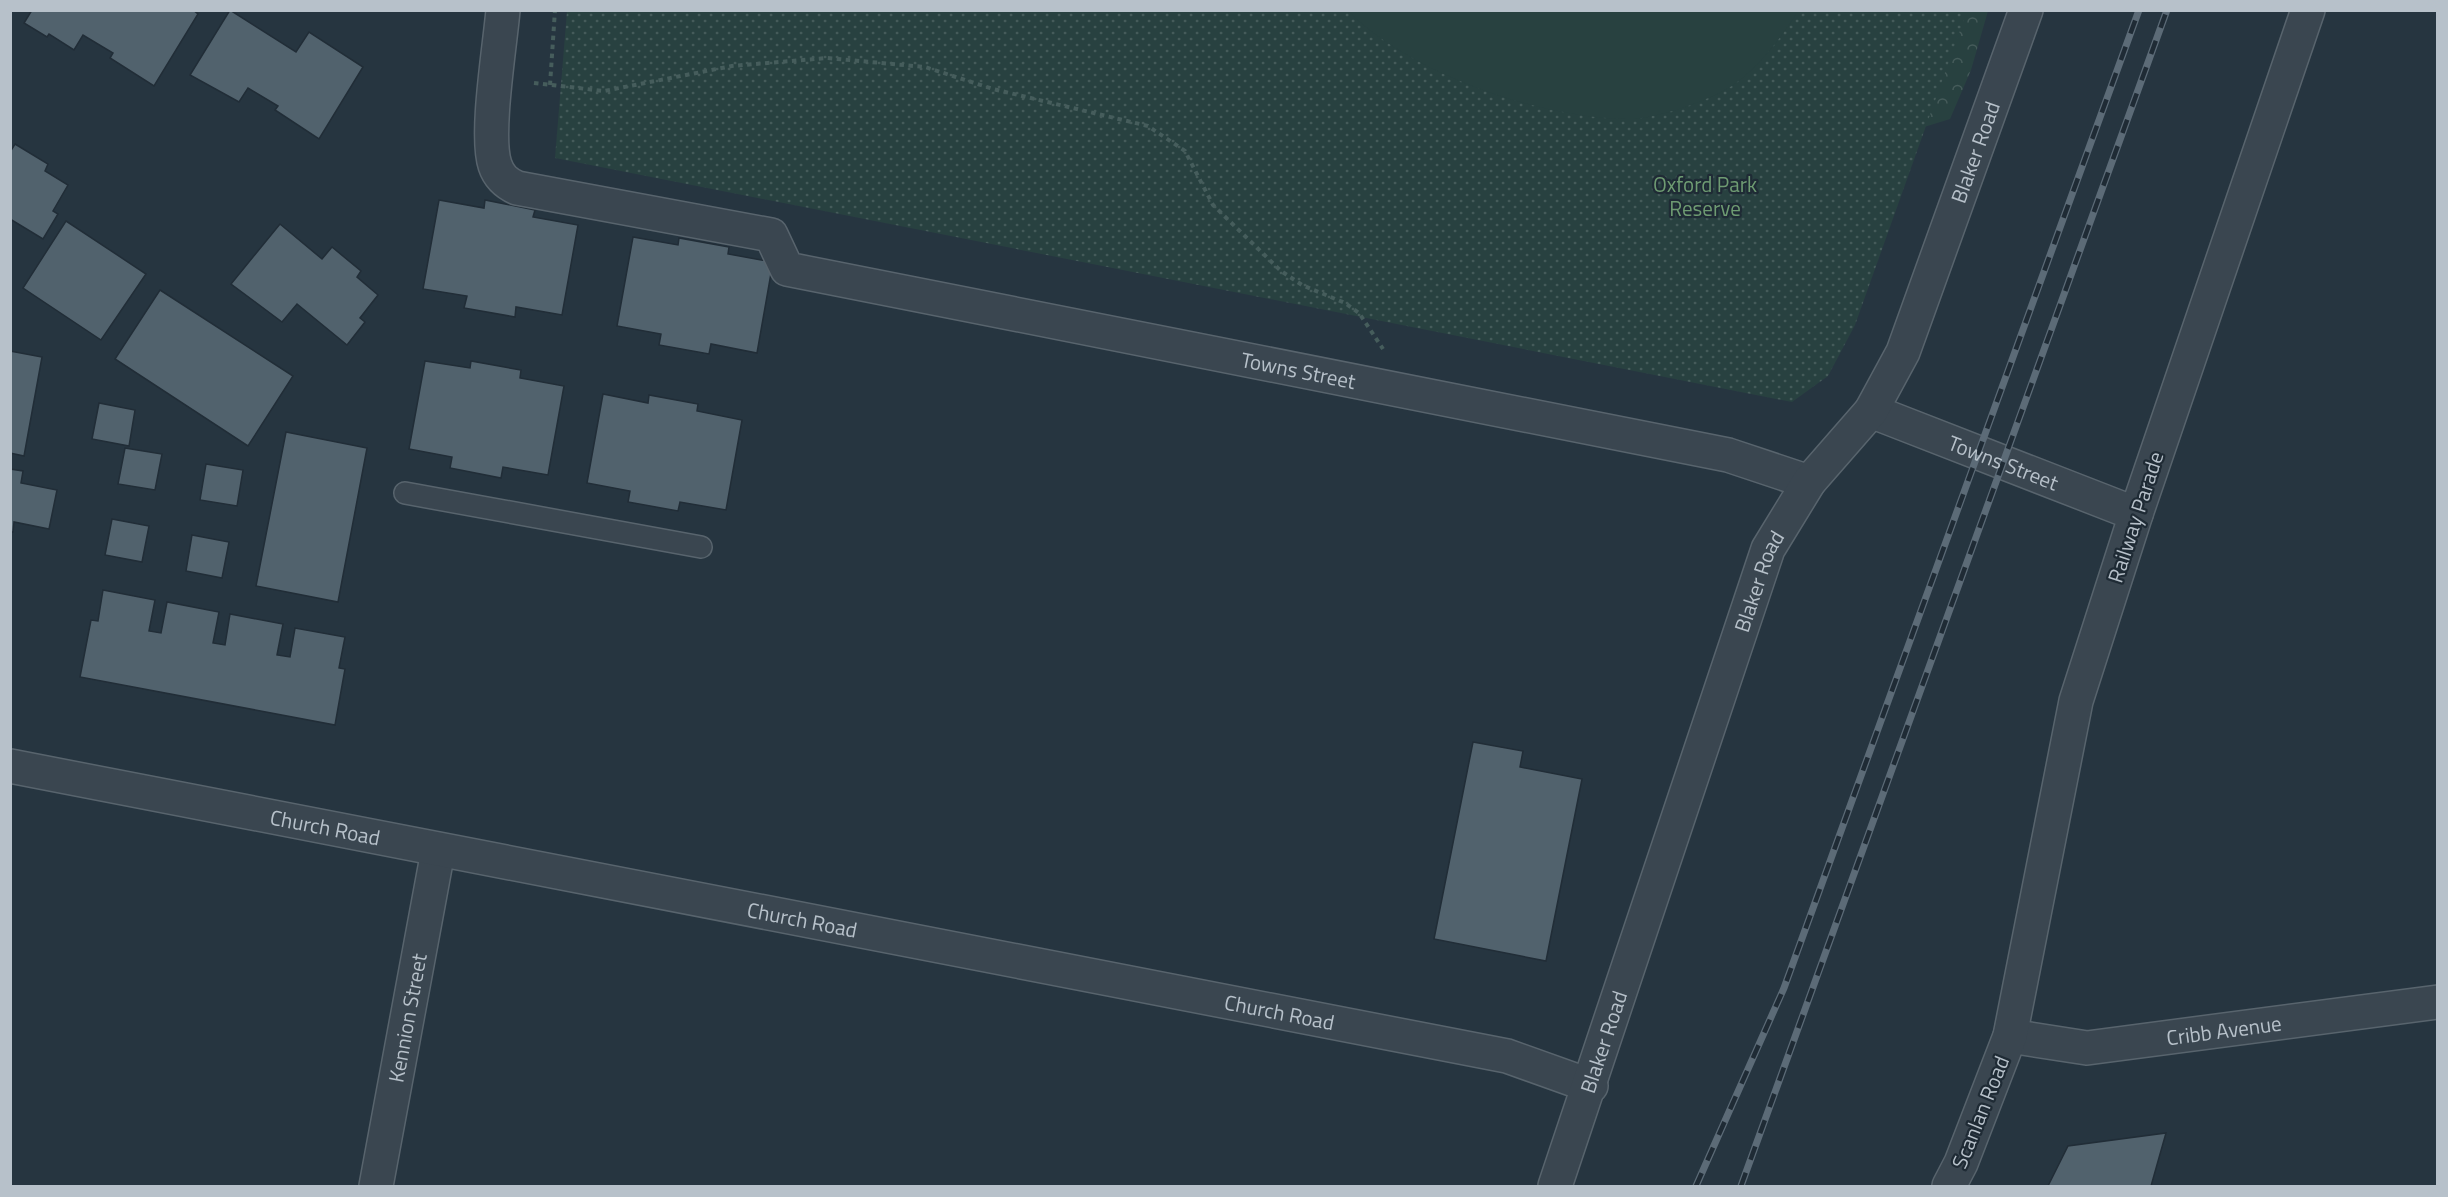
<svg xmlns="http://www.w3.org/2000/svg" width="2448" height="1197" font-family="'Titillium Web',sans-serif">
  <defs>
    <pattern id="forest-crowns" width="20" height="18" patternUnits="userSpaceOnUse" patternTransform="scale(1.5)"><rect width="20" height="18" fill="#284140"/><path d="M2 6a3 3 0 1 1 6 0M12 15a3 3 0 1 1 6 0" fill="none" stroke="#455b5a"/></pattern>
    <pattern id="park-dots" width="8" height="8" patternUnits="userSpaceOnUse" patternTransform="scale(1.5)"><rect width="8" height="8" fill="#284140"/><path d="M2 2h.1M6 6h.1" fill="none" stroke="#455b5a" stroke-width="1.8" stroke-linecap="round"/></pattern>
  </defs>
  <rect width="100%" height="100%" fill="#263540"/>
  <!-- forest -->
  <polygon fill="url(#forest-crowns)" points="1884,11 1988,11 1971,70 1950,119 1908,132"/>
  <!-- park -->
  <polygon fill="url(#park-dots)" points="567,11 1967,11 1855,325 1828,376 1792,402 555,158"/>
  <!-- pitch -->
  <path fill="#284140" d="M 1348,11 L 1798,11 C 1781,38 1762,63 1736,83 C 1715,99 1654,120 1628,119 C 1539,118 1411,74 1348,11 Z"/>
  <!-- building -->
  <g fill="#51626d" stroke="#212d37" stroke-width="1.5">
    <polygon points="32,10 193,10 198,14 154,86 110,58 113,53 83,35 74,50 49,34 47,37 24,23"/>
    <polygon points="230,10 296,52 309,32 363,67 319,139 275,110 278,106 248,88 239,102 190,75"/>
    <polygon points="15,144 48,164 45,171 68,185 53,211 58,214 43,239 10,219 10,152"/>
    <polygon points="439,200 484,208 485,200 535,210 533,217 578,225 562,315 516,307 515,317 464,308 467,296 423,289"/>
    <polygon points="66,221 146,274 101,340 23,288"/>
    <polygon points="280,224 322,259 332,247 361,271 357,277 378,295 360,318 365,322 347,345 297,304 282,322 231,284"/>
    <polygon points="633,237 678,245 679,238 729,247 728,254 773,262 757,353 711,344 709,354 659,345 661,334 617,326"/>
    <polygon points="160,290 293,376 248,446 115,359"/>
    <polygon points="10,351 42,357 24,456 10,453"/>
    <polygon points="425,361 470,368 471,361 521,370 520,378 564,386 548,475 503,467 501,478 450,468 452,457 409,449"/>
    <polygon points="603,394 648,403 649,395 698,404 697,411 742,420 726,510 680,502 678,511 628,502 630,491 587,483"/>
    <polygon points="99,403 135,410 129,446 92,439"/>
    <polygon points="286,432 367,448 338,602 256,586"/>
    <polygon points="125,448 162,454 155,490 118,484"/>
    <polygon points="206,464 243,470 237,506 200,500"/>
    <polygon points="10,469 23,471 21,483 57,490 49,529 14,522 13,532 10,532"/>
    <polygon points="112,519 149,526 142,562 105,555"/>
    <polygon points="192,535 229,542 222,578 186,571"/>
    <polygon points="103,590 155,600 149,631 161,633 167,602 219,612 213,643 225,645 230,614 283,624 277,655 290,657 295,628 345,637 339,668 345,669 335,725 80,677 91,620 98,621"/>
    <polygon points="1473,742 1523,751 1520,767 1582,779 1546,961 1434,939"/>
    <polygon points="2166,1133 2151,1186 2048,1186 2068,1146"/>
  </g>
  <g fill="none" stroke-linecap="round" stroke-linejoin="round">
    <defs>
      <polyline id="service" points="405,493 701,547"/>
      <g id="minor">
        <path id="s1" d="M 503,10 C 500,46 485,135 495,165 C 499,177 506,183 517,188 L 771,235 L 787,269 L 1728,455 L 1809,482"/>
        <polyline points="2136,514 2308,10"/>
        <path id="s2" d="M 2010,1036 L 2087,1048 L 2438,1002"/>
        <path id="s3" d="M 376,1186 L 438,851"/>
      </g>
      <g id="tertiary">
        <path id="s4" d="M 1871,411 L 2136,514 L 2076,701 L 2010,1036 L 1961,1163 L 1949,1186"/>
        <path id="s5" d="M 10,766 L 1507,1056 L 1591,1086"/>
        <path id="s6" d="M 1555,1186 L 1768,549 L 1809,482 L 1871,411 L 1903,352 L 2026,10"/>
      </g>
    </defs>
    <!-- service casing -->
    <use href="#service" stroke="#58646d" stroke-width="24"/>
    <!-- minor casing -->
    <use href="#minor" stroke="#58646d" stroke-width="36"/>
    <!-- tertiary casing -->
    <use href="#tertiary" stroke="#58646d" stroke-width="36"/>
    <!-- path -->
    <g stroke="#465d5c" stroke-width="4" stroke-dasharray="4.5 4.5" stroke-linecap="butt">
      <polyline points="534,83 604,91 732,66 827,58 925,67 993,89 1148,126 1185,151 1213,205 1281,271 1302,285 1345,303 1359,313 1383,349"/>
      <polyline points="550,85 555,10"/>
    </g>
    <!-- service -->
    <use href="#service" stroke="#3a4650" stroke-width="21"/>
    <!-- minor -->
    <use href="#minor" stroke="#3a4650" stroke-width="33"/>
    <!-- tertiary -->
    <use href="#tertiary" stroke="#3a4650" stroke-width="33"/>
    <defs>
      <g id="rail">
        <polyline points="1696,1186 1784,988 2139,10"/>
        <polyline points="1741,1186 2167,10"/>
      </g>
    </defs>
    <!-- rail casing -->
    <use href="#rail" stroke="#5c6b77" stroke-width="7"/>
    <!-- rail -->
    <use href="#rail" stroke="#1f2b35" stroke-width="4.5" stroke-dasharray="14" stroke-linecap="butt"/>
  </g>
  <g text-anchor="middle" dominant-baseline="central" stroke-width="4.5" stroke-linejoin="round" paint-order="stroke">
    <!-- street labels -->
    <g font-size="21" fill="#b7c1ca" stroke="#1f2b35">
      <text stroke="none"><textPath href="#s6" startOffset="1124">Blaker Road</textPath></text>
      <text stroke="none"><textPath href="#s1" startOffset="1006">Towns Street</textPath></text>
      <text stroke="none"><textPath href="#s4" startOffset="142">Towns Street</textPath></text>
      <text transform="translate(2135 517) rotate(-72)">Railway Parade</text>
      <text stroke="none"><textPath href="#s6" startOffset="638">Blaker Road</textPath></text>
      <text stroke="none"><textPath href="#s5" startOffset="321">Church Road</textPath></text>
      <text stroke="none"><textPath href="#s5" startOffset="807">Church Road</textPath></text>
      <text stroke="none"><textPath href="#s5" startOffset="1293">Church Road</textPath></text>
      <text stroke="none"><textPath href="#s3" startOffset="171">Kennion Street</textPath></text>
      <text stroke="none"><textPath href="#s2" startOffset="216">Cribb Avenue</textPath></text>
      <text stroke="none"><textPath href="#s6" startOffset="152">Blaker Road</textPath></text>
      <text transform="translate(1980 1112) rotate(-68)">Scanlan Road</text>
    </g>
    <!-- park labels -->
    <g font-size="21" fill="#6e9b72" stroke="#1f2b35">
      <text x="1705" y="184">Oxford Park<tspan x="1705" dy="24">Reserve</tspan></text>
    </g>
  </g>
  <!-- border -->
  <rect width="2448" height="1197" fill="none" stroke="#b7c1ca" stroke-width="24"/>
</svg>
